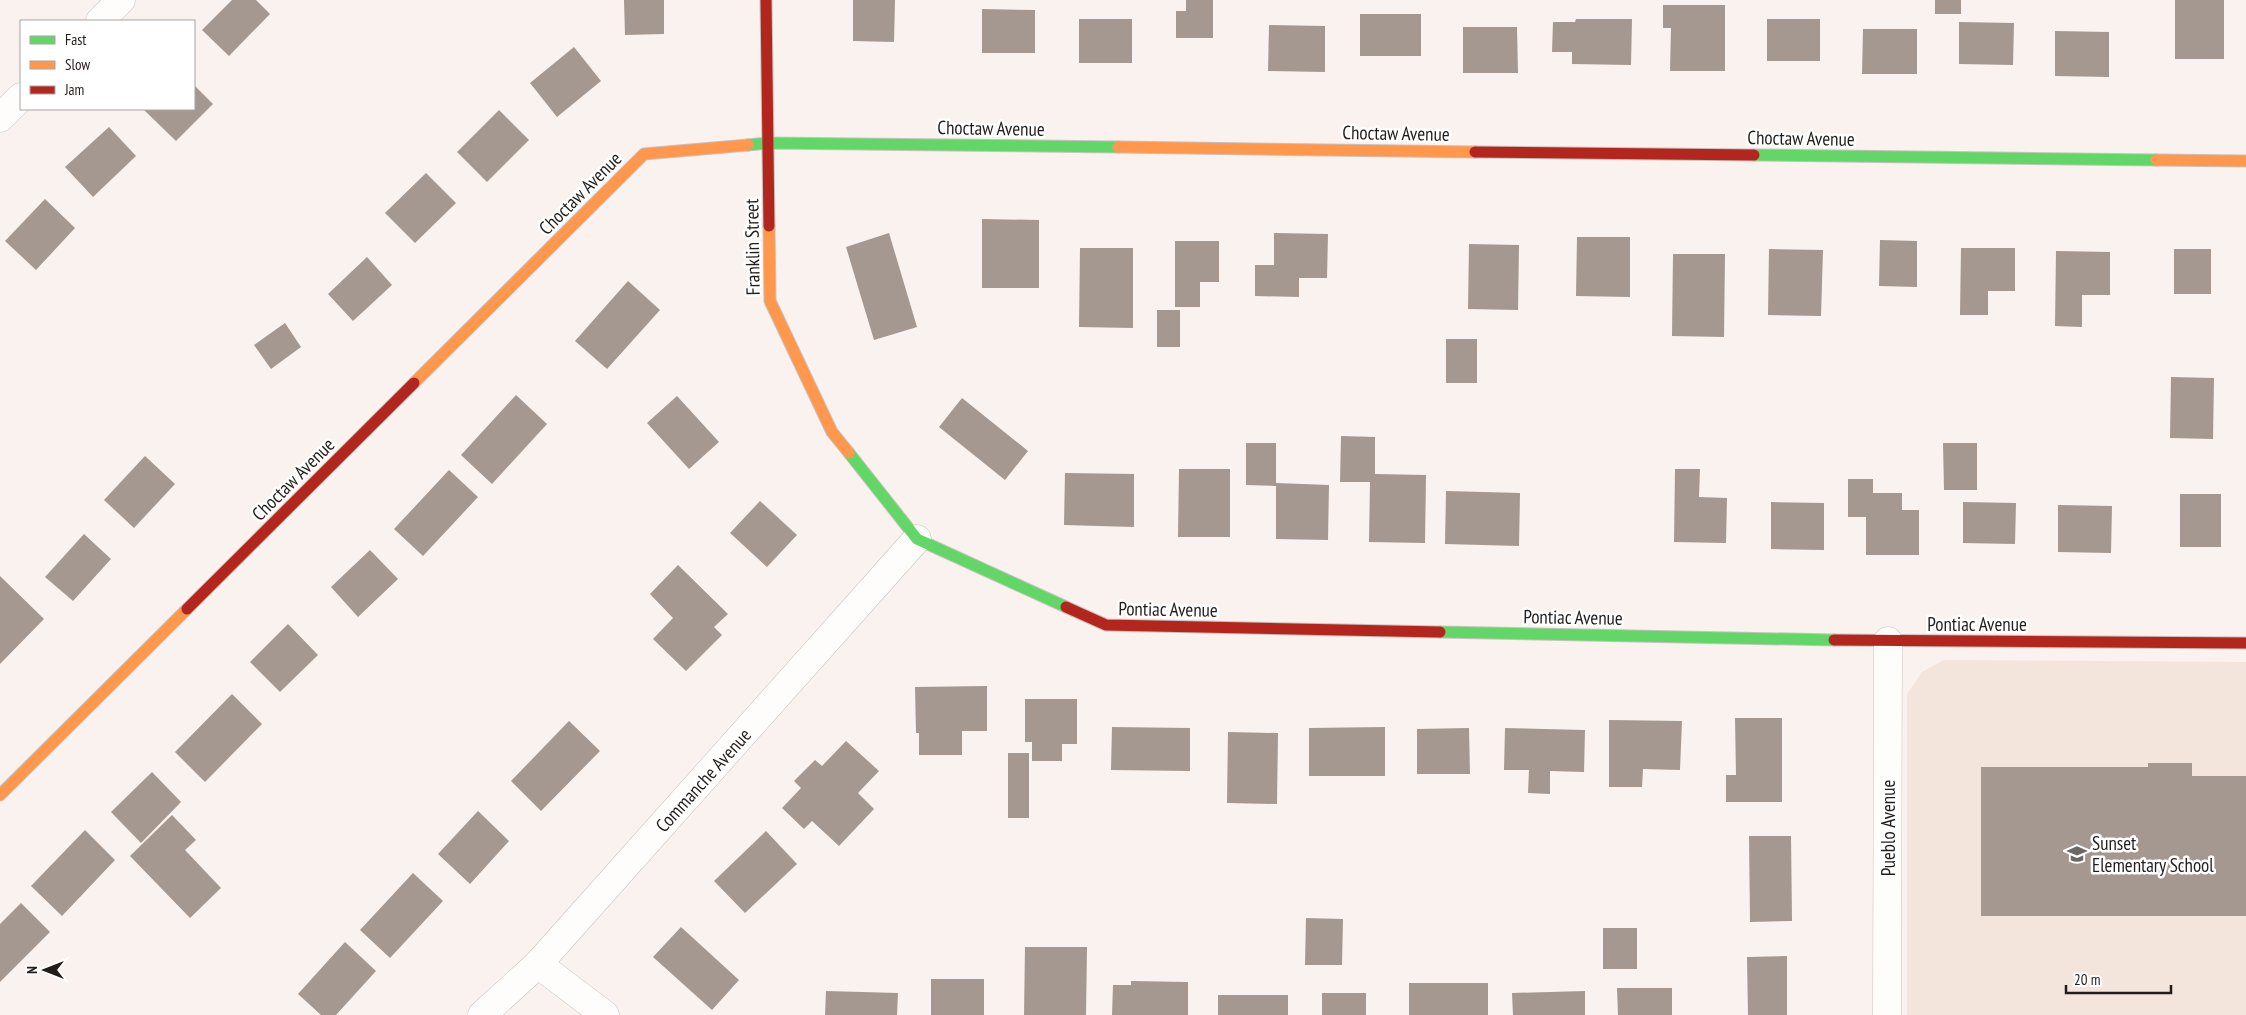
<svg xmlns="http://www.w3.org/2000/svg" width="2246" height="1015" font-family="'PT Sans Narrow',sans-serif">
  <rect width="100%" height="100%" fill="#f9f2ee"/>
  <!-- built -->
  <polygon fill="#f3e4dc" points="1944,660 2246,662 2246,1015 1907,1015 1907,694 1922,672"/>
  <!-- building -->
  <g fill="#a59890">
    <polygon points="232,0 256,0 270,14 229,56 202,30"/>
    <polygon points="624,0 664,0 664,34 625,35"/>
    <polygon points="853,0 895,0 894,42 853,41"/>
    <polygon points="1186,0 1213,0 1213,38 1176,38 1176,11 1186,11"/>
    <rect x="1935" y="0" width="26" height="14"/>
    <rect x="2175" y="0" width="49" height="59"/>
    <polygon points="1663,5 1725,5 1725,71 1670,71 1671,28 1663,28"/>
    <polygon points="982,9 1035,10 1035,53 982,53"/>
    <rect x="1360" y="14" width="61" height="42"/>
    <rect x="1079" y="19" width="53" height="44"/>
    <polygon points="1576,19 1632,19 1631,65 1572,64 1572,52 1552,52 1553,22 1575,22"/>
    <rect x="1767" y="19" width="53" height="42"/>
    <polygon points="1959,22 2014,23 2013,65 1959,64"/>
    <polygon points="1269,25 1325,26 1325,72 1268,71"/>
    <polygon points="1463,27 1517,27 1518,73 1463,73"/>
    <polygon points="1863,29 1917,29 1917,74 1862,74"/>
    <polygon points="2055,31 2109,32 2109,77 2055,76"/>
    <polygon points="574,47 601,81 557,117 530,83"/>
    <polygon points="194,85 213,104 176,141 143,109 194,109"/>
    <polygon points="499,110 529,140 487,182 457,152"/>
    <polygon points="109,127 136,156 93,197 65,167"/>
    <polygon points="426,173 456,203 415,243 385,213"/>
    <polygon points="45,199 75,228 36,270 5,241"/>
    <polygon points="982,219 1039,220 1039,288 982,288"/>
    <polygon points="889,233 917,327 874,340 846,247"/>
    <polygon points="1274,233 1328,234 1327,278 1299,278 1299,297 1255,296 1255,265 1274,265"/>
    <polygon points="1577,237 1630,237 1630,297 1576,296"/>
    <polygon points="1880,240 1917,241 1917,287 1879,286"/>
    <polygon points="1175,241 1219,241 1219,282 1200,282 1200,307 1175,307"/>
    <polygon points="1469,244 1519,245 1518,310 1468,309"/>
    <polygon points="1080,248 1133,248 1133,328 1079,327"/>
    <polygon points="1961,248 2015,248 2015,291 1988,291 1988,315 1960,315"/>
    <polygon points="1769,249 1823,250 1821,316 1768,315"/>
    <rect x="2174" y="249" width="37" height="45"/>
    <polygon points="2056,251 2110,252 2110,295 2082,295 2082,327 2055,326"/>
    <polygon points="1673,254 1725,254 1724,337 1672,336"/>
    <polygon points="367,257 392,285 353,321 328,294"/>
    <polygon points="628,281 660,310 607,369 575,341"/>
    <rect x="1157" y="310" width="23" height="37"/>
    <polygon points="285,323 301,347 271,369 254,345"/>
    <rect x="1446" y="339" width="31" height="44"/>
    <polygon points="2171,377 2214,378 2213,439 2170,438"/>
    <polygon points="516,395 547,424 492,484 461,455"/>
    <polygon points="677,396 719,442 689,469 647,423"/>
    <polygon points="962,398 1028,451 1005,480 939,427"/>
    <polygon points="1341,436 1375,437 1375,474 1426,475 1425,543 1369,542 1370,482 1340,482"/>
    <polygon points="1246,443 1276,443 1276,483 1329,485 1328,540 1276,539 1276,486 1246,485"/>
    <polygon points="1943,443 1977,443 1977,490 1944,490"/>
    <polygon points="145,456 175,484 134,528 104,500"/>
    <polygon points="1179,469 1230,469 1230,537 1178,537"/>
    <polygon points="1675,469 1700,469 1699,497 1727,498 1726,543 1674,542"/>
    <polygon points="449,470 478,497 423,556 394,529"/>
    <polygon points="1065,473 1134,474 1134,527 1064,525"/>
    <polygon points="1848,479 1873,479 1873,493 1902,493 1902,510 1919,510 1919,555 1866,555 1866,517 1848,517"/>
    <polygon points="1446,491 1520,493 1519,546 1445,544"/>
    <rect x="2180" y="494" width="41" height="53"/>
    <polygon points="760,501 797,535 767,567 730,533"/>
    <polygon points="1771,502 1824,503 1824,550 1771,549"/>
    <polygon points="1963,502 2016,503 2015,544 1963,543"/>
    <polygon points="2058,505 2112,506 2111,553 2058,552"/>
    <polygon points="84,534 111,559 73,601 45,577"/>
    <polygon points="370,550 398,579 358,617 331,587"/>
    <polygon points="678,565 728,614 714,627 722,635 686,671 653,639 673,618 650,594"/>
    <polygon points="0,576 44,619 0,664"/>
    <polygon points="288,624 318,655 280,692 250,662"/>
    <polygon points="987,686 987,731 962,731 962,755 919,755 919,733 916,733 915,687"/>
    <polygon points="232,694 262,724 205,782 175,752"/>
    <polygon points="1025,699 1077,699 1077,744 1062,744 1062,761 1032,761 1032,742 1025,742"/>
    <polygon points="1735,718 1782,718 1782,802 1726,802 1726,775 1736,775"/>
    <polygon points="1609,720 1682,721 1680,770 1643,769 1642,787 1609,787"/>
    <polygon points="569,721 600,751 541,811 511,781"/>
    <polygon points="1112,727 1190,728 1190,771 1111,770"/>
    <polygon points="1385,727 1385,776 1309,776 1309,728"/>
    <polygon points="1469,728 1470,774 1417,774 1417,729"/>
    <polygon points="1505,728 1585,730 1584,772 1550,771 1550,794 1528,793 1529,770 1504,770"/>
    <polygon points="1228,732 1278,733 1277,804 1227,803"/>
    <polygon points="846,741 879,771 858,793 874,809 839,846 812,821 804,829 782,808 801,788 794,781 815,760 822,766"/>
    <rect x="1008" y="753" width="21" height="65"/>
    <polygon points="2148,763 2192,763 2192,776 2246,776 2246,916 1981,916 1981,767 2148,767"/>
    <polygon points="152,772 181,802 141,843 111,812"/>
    <polygon points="478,811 509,841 470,884 438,854"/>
    <polygon points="172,815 196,840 185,850 221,888 190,918 130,856"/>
    <polygon points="85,830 115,860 62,916 31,886"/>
    <polygon points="766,831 797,864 745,913 714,881"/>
    <polygon points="1749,836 1791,836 1792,921 1750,922"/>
    <polygon points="413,873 443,901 390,958 360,930"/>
    <polygon points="21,903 50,932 0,982 0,924"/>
    <polygon points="1306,918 1343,919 1342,965 1305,965"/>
    <polygon points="681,927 739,980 712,1010 653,957"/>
    <rect x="1603" y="928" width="34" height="41"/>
    <polygon points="345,942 376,971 336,1015 321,1015 298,994"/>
    <polygon points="1025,947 1087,947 1086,1015 1024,1015"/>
    <polygon points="1787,956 1787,1015 1748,1015 1747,957"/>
    <rect x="931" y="979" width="53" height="36"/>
    <polygon points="1131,981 1188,982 1188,1015 1112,1015 1113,985 1131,985"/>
    <rect x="1409" y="983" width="79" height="32"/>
    <polygon points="1617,988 1672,988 1672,1015 1618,1015"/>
    <polygon points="826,991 898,993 897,1015 825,1015"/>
    <polygon points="1585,991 1585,1015 1513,1015 1512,993"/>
    <rect x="1322" y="993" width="44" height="22"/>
    <rect x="1218" y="995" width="70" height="20"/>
  </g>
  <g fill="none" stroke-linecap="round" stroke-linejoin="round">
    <defs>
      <g id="street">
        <polyline points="100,21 121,0"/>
        <polyline points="0,118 21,97"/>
        <polyline points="538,964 605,1015"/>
        <polyline points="482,1015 538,964 917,539"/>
        <polyline points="1887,1015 1888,641"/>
      </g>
      <g id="fast">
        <polyline points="748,145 768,143 1118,147"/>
        <polyline points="1754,155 2156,160"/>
        <polyline points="849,453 917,539 1066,607"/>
        <polyline points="1440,632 1834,640"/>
      </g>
      <g id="slow">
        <polyline points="1118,147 1475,152"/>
        <polyline points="2156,160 2246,161"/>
        <polyline points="769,226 770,301 832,432 849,453"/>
        <polyline points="414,383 644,154 748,145"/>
        <polyline points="0,795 187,609"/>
      </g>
      <g id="jam">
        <polyline points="766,0 769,226"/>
        <polyline points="1475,152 1754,155"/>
        <polyline points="1066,607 1106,625 1440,632"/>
        <polyline points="187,609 414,383"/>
        <polyline points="1834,640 2246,643"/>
      </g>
    </defs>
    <!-- street casing -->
    <use href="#street" stroke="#c8c2bf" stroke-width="29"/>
    <!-- fast casing -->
    <use href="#fast" stroke="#c8c2bf" stroke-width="13"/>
    <!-- slow casing -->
    <use href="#slow" stroke="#c8c2bf" stroke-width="13"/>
    <!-- jam casing -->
    <use href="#jam" stroke="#c8c2bf" stroke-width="13"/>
    <!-- street -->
    <use href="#street" stroke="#fefdfc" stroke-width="28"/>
    <!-- fast -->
    <use href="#fast" stroke="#63d668" stroke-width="11"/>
    <!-- slow -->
    <use href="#slow" stroke="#ff974d" stroke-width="11"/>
    <!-- jam -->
    <use href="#jam" stroke="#b3261e" stroke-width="11"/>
  </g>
  <!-- icons -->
  <defs>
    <symbol id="school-bare" viewBox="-9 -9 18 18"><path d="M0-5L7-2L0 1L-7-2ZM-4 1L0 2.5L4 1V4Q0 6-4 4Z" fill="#6d6764" stroke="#fff" stroke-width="2.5" paint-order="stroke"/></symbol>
  </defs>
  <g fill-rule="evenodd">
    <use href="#school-bare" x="2063" y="840" width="28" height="28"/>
  </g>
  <g text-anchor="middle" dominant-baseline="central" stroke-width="5" stroke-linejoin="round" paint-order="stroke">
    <!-- street labels -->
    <g font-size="19" fill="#221c1a" stroke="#fff">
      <text transform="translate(991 128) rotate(1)">Choctaw Avenue</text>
      <text transform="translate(1396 133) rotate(1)">Choctaw Avenue</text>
      <text transform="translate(1801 138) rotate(1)">Choctaw Avenue</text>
      <text transform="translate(580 193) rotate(-45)">Choctaw Avenue</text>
      <text transform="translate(752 247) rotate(-91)">Franklin Street</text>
      <text transform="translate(293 479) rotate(-45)">Choctaw Avenue</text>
      <text transform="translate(1168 609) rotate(1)">Pontiac Avenue</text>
      <text transform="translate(1573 617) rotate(1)">Pontiac Avenue</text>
      <text x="1977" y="624">Pontiac Avenue</text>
      <text transform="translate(703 780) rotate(-48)">Commanche Avenue</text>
      <text transform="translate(1888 828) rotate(-90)">Pueblo Avenue</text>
    </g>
    <!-- poi labels -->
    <g font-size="19" fill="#221c1a" stroke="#fff" text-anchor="start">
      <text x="2092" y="843">Sunset<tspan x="2092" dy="22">Elementary School</tspan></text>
    </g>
  </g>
  <!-- legend -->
  <rect x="20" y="20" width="175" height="90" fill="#ffffff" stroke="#a7a4a3"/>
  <rect x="30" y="36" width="25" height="8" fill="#63d668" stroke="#a7a4a3"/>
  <text x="65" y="45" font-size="15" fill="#221c1a">Fast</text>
  <rect x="30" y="61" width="25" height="8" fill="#ff974d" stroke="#a7a4a3"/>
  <text x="65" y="70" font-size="15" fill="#221c1a">Slow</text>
  <rect x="30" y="86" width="25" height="8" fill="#b3261e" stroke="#a7a4a3"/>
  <text x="65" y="95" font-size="15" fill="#221c1a">Jam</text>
  <!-- north arrow -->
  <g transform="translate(45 970) rotate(270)" stroke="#ffffff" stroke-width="4" paint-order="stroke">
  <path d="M0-4L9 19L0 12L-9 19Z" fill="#221c1a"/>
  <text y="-8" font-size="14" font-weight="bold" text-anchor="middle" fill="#221c1a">N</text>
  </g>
  <!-- scale -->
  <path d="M2066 985v8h105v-8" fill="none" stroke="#221c1a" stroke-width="2.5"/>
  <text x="2074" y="985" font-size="15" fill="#221c1a" stroke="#ffffff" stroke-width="4" paint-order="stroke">20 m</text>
</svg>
